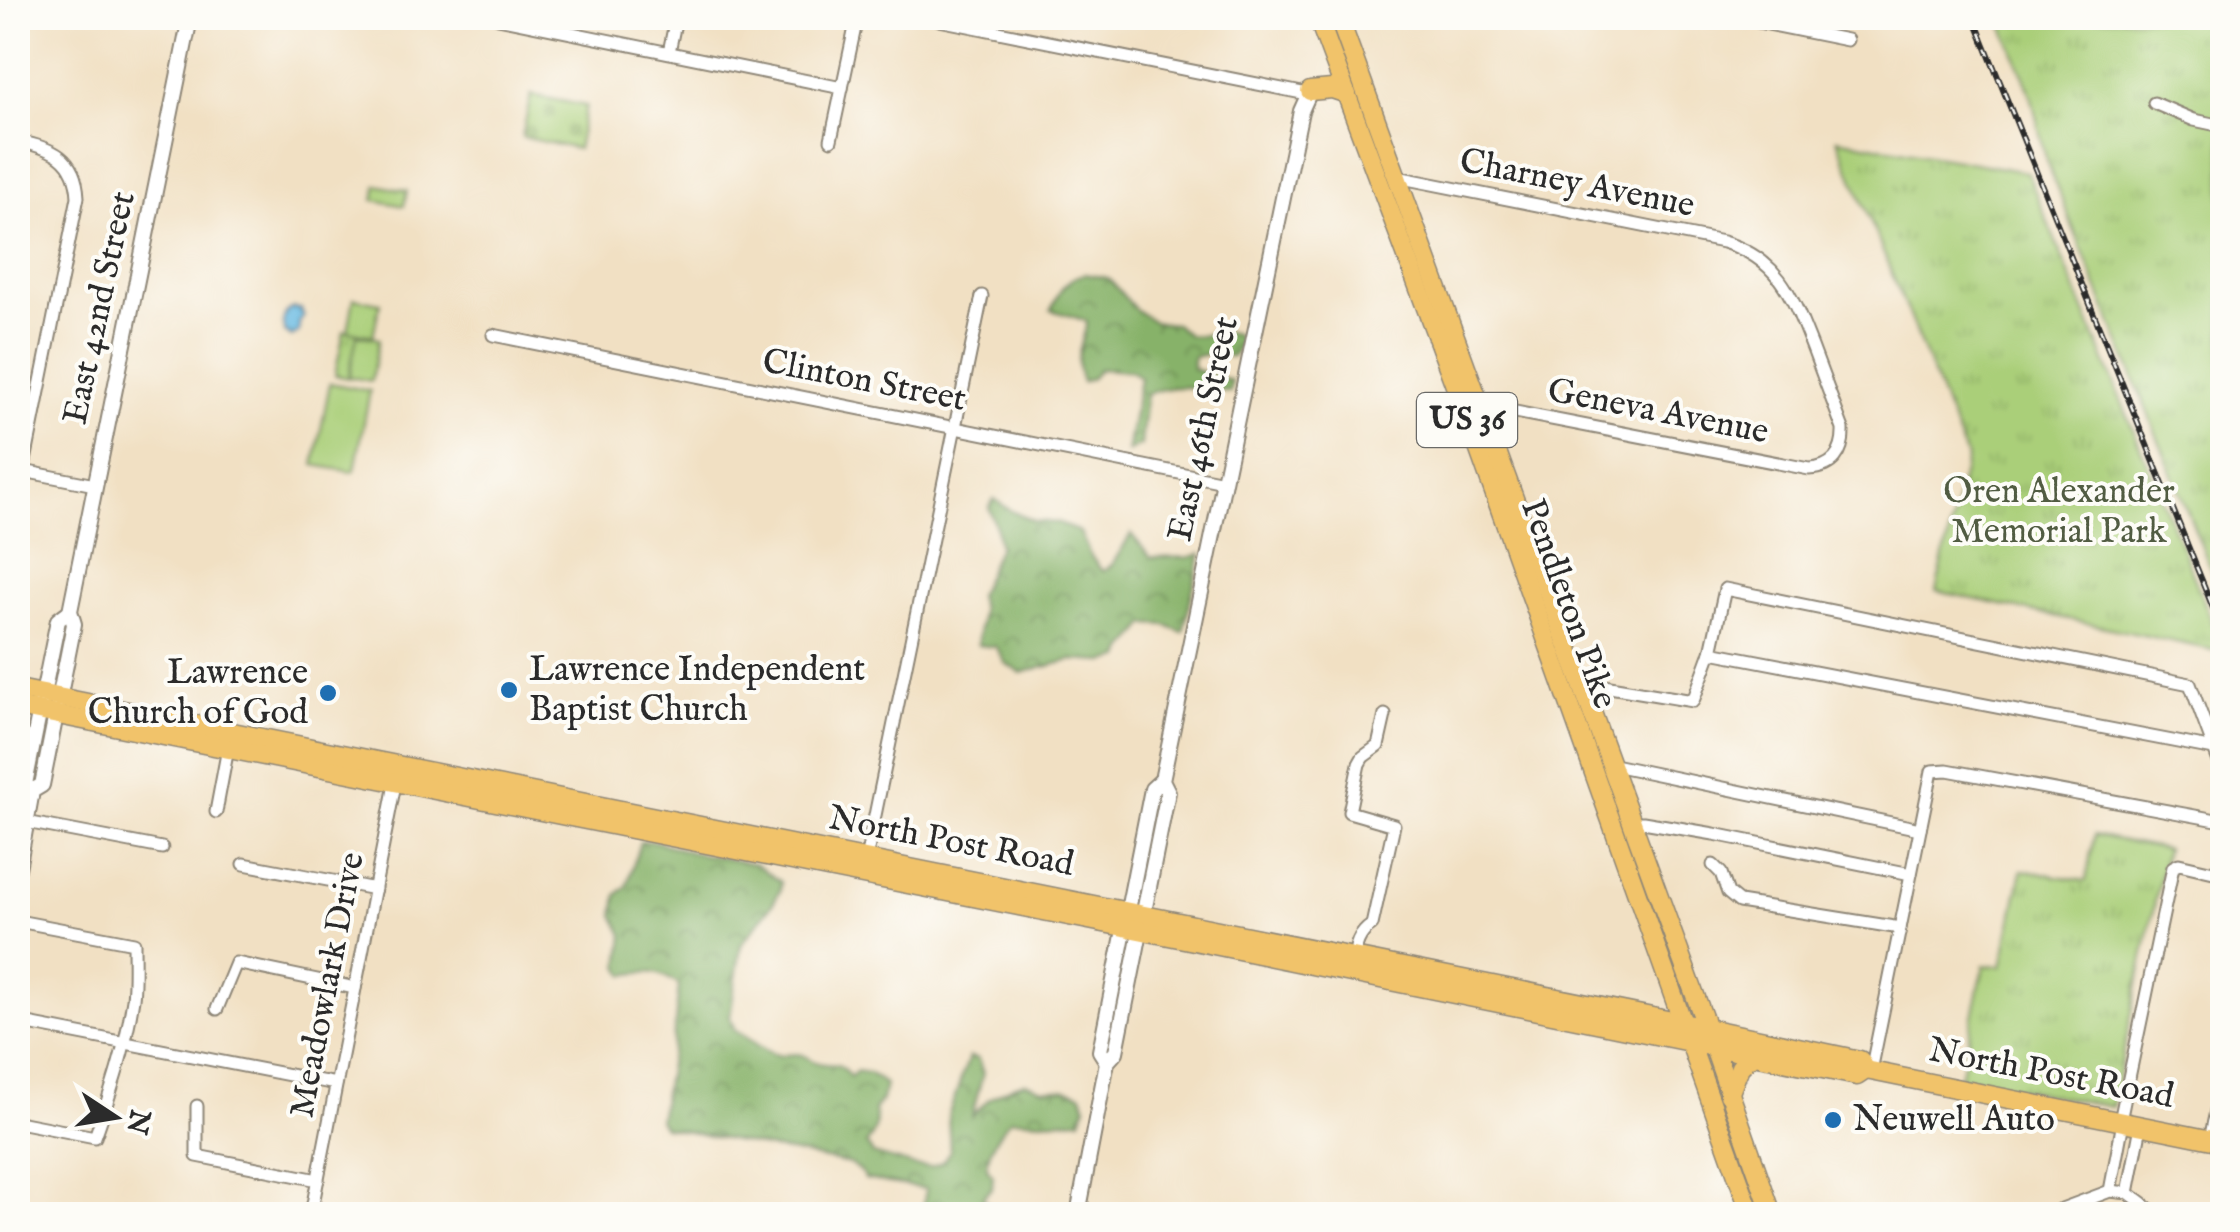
<svg xmlns="http://www.w3.org/2000/svg" width="2240" height="1232" font-family="'IM FELL English',serif">
  <defs>
    <pattern id="grass-tufts" width="24" height="20" patternUnits="userSpaceOnUse" patternTransform="scale(2.5)"><rect width="24" height="20" fill="#aacf79"/><path d="M3 7l-1-3M5 7V3M7 7l1-3M15 17l-1-3M17 17v-4M19 17l1-3" fill="none" stroke="#92b269"/></pattern>
    <pattern id="forest-crowns" width="20" height="18" patternUnits="userSpaceOnUse" patternTransform="scale(2.5)"><rect width="20" height="18" fill="#87b269"/><path d="M2 6a3 3 0 1 1 6 0M12 15a3 3 0 1 1 6 0" fill="none" stroke="#6f9157"/></pattern>
    <pattern id="cemetery-stones" width="16" height="16" patternUnits="userSpaceOnUse" patternTransform="scale(2.5)"><rect width="16" height="16" fill="#aacf79"/><path d="M2 7V4a2 2 0 0 1 4 0v3zM10 15v-3a2 2 0 0 1 4 0v3z" fill="#92b269"/></pattern>
    <pattern id="water-waves" width="16" height="10" patternUnits="userSpaceOnUse" patternTransform="scale(2.5)"><rect width="16" height="10" fill="#66b9e2"/><path d="M0 5q4-4 8 0t8 0" fill="none" stroke="#5497b7"/></pattern>
  </defs>
  <rect width="100%" height="100%" fill="#fdfcf7"/>
  <filter id="ink" filterUnits="userSpaceOnUse"><feTurbulence type="fractalNoise" baseFrequency=".01" numOctaves="2"/><feDisplacementMap in="SourceGraphic" scale="20" xChannelSelector="R" yChannelSelector="G"/><feConvolveMatrix kernelMatrix="1 2 1 2 8 2 1 2 1" color-interpolation-filters="sRGB"/></filter>
  <filter id="wash" filterUnits="userSpaceOnUse"><feTurbulence type="fractalNoise" baseFrequency=".0048" numOctaves="4" result="noise"/><feDisplacementMap in="SourceGraphic" scale="40" xChannelSelector="R" yChannelSelector="G"/><feGaussianBlur stdDeviation="2.25" result="paint"/><feColorMatrix in="noise" values="0 0 0 0 0 0 0 0 0 0 0 0 0 0 0 0 0 1.4 0 .05"/><feComposite in="paint" operator="in"/></filter>
  <g filter="url(#wash)">
    <rect width="100%" height="100%" fill="#f1e0c3"/>
    <!-- grass -->
    <g fill="url(#grass-tufts)" stroke="#6a7d52" stroke-width="2.5">
      <polygon points="2000,18 2222,18 2222,597 2047,163 2031,95"/>
      <polygon points="1837,139 2027,172 2222,645 2222,652 1936,591 1967,458"/>
      <polygon points="377,185 407,191 404,206 374,200"/>
      <polygon points="344,331 358,333 348,378 335,375"/>
      <polygon points="2094,835 2166,849 2112,1107 1960,1077 1984,965 2002,967 2022,870 2086,881"/>
    </g>
    <!-- forest -->
    <g fill="url(#forest-crowns)" stroke="#596e4a" stroke-width="2.5">
      <path d="M 1084,274 L 1108,278 L 1135,309 L 1154,322 L 1175,324 L 1188,335 L 1199,336 L 1222,331 L 1236,334 L 1242,343 L 1232,357 L 1213,353 L 1193,357 L 1193,369 L 1231,381 L 1230,392 C 1201,388 1172,382 1146,395 L 1141,445 L 1127,452 L 1140,378 L 1131,371 L 1099,369 L 1092,378 L 1082,382 C 1072,355 1083,347 1087,321 L 1051,310 C 1059,292 1064,279 1084,274 Z"/>
      <path d="M 994,499 L 1013,512 L 1034,521 L 1057,523 L 1080,532 L 1090,555 L 1102,571 L 1112,565 L 1131,534 L 1151,558 L 1190,557 L 1201,554 L 1183,632 L 1166,625 L 1146,624 L 1125,650 L 1122,658 L 1104,662 L 1072,660 L 1021,673 L 1005,663 L 996,647 L 978,645 C 977,627 984,612 978,596 L 999,546 L 996,527 L 989,508 Z"/>
      <path d="M 654,841 L 690,852 L 755,864 L 781,882 L 780,891 L 773,903 L 741,945 L 730,1017 L 735,1031 C 750,1037 762,1052 778,1055 C 786,1056 794,1052 802,1055 C 807,1056 811,1061 816,1062 C 834,1069 835,1056 850,1077 L 857,1071 L 869,1073 L 885,1084 L 882,1100 L 874,1110 C 878,1125 876,1132 866,1144 L 873,1154 L 915,1166 L 931,1167 L 942,1162 L 950,1151 L 948,1116 L 969,1057 L 978,1059 L 983,1073 L 972,1116 L 989,1099 L 1013,1086 L 1025,1082 L 1043,1089 L 1066,1089 L 1082,1094 L 1086,1106 L 1081,1119 L 1041,1121 L 1011,1119 C 998,1133 987,1150 987,1169 L 993,1175 L 992,1188 L 982,1198 L 989,1204 L 985,1214 L 922,1214 L 926,1189 L 865,1179 L 861,1172 L 850,1164 L 664,1127 L 659,1120 L 673,1042 L 679,985 C 657,970 650,971 625,975 L 620,966 L 624,935 L 614,915 L 617,895 L 627,886 L 640,842 Z"/>
    </g>
    <!-- cemetery -->
    <polygon fill="url(#cemetery-stones)" stroke="#6a7d52" stroke-width="2.5" points="531,95 586,106 577,149 522,137"/>
    <!-- pitch -->
    <g fill="#aacf79" stroke="#6a7d52" stroke-width="2.5">
      <polygon points="354,298 380,303 373,336 348,331"/>
      <polygon points="357,335 379,339 371,381 349,377"/>
      <polygon points="330,383 370,391 355,470 352,472 314,465"/>
    </g>
    <!-- water -->
    <path fill="url(#water-waves)" stroke="#487286" stroke-width="2.5" d="M 293,308 L 301,309 L 304,316 L 299,323 L 299,332 L 292,337 L 285,333 C 281,323 283,312 293,308 Z"/>
  </g>
  <g filter="url(#ink)">
    <g fill="none" stroke-linecap="round" stroke-linejoin="round">
      <defs>
        <g id="minor">
          <polyline points="498,18 842,88"/>
          <polyline points="1738,18 1847,40"/>
          <polyline points="939,20 1307,94"/>
          <polyline points="669,52 676,18"/>
          <polyline points="2154,103 2194,120 2222,126"/>
          <polyline points="831,140 857,18"/>
          <path d="M 18,141 C 52,148 76,157 78,197 L 23,471"/>
          <path d="M 1397,177 L 1723,242 C 1781,259 1793,299 1813,349 C 1823,376 1833,403 1843,429 C 1844,453 1833,468 1809,469 L 1505,410 L 1481,417"/>
          <polyline points="493,335 1224,482"/>
          <polyline points="18,470 95,485"/>
          <polyline points="1711,652 2214,749"/>
          <polyline points="1580,682 1693,701 1711,652 1725,589 2190,684 2222,770"/>
          <polyline points="1609,764 1920,829"/>
          <polyline points="216,812 228,748"/>
          <polyline points="26,822 162,848"/>
          <polyline points="1630,822 1643,822 1714,834 1911,874"/>
          <polyline points="244,864 375,889"/>
          <polyline points="865,864 982,296"/>
          <polyline points="1713,865 1721,873 1728,893 1739,902 1900,928"/>
          <path d="M 18,921 L 134,943 C 134,962 135,981 133,999 C 126,1047 111,1092 95,1137 L 18,1122"/>
          <path d="M 1354,963 C 1355,946 1358,934 1372,925 L 1394,825 L 1349,812 L 1359,764 L 1363,757 L 1378,746 L 1385,715"/>
          <polyline points="217,1009 236,963 355,988"/>
          <polyline points="18,1022 336,1084"/>
          <polyline points="1871,1071 1932,771 1947,770 2222,821"/>
          <polyline points="197,1106 197,1156 318,1180"/>
          <polyline points="2120,1121 2173,867 2179,864 2222,874"/>
          <polyline points="2210,1140 2222,1081"/>
          <polyline points="2110,1191 2123,1122"/>
          <polyline points="2128,1193 2141,1126"/>
          <polyline points="311,1214 396,779"/>
          <polyline points="2053,1214 2059,1210 2110,1191 2128,1193 2156,1214"/>
        </g>
        <g id="tertiary">
          <polyline points="32,791 25,784 58,620 70,611"/>
          <polyline points="18,869 32,791 42,785 74,624 70,611 190,18"/>
          <polyline points="1107,1062 1100,1051 1152,789 1162,780"/>
          <polyline points="1078,1214 1107,1062 1116,1052 1168,792 1162,780 1301,111 1310,91"/>
        </g>
        <g id="primary">
          <polyline points="1318,18 1479,450 1751,1214"/>
          <polyline points="1339,18 1707,1028 1772,1214"/>
          <polyline points="1310,91 1332,89 1347,94"/>
          <polyline points="18,689 1707,1028 1860,1060 1866,1070"/>
          <polyline points="18,707 1189,940 1857,1076 1866,1070 2222,1142"/>
          <polyline points="1729,1095 1740,1067 1753,1055"/>
        </g>
      </defs>
      <!-- minor casing -->
      <use href="#minor" stroke="#8e8677" stroke-width="15"/>
      <!-- tertiary casing -->
      <use href="#tertiary" stroke="#8e8677" stroke-width="18"/>
      <!-- primary casing -->
      <use href="#primary" stroke="#8e8677" stroke-width="21"/>
      <!-- minor -->
      <use href="#minor" stroke="#fff" stroke-width="11"/>
      <!-- tertiary -->
      <use href="#tertiary" stroke="#fff" stroke-width="14"/>
      <!-- primary -->
      <use href="#primary" stroke="#f1c36a" stroke-width="18"/>
      <defs>
        <polyline id="rail" points="1974,18 2222,630"/>
      </defs>
      <!-- rail casing -->
      <use href="#rail" stroke="#2b2b2b" stroke-width="6"/>
      <!-- rail -->
      <use href="#rail" stroke="#fdfcf7" stroke-width="2.5" stroke-dasharray="8" stroke-linecap="butt"/>
    </g>
  </g>
  <!-- markers -->
  <g fill="#1f6fb2" stroke="#fdfcf7" stroke-width="4">
    <circle cx="509" cy="690" r="10"/>
    <circle cx="328" cy="693" r="10"/>
    <circle cx="1833" cy="1120" r="10"/>
  </g>
  <g text-anchor="middle" dominant-baseline="central" stroke-width="8" stroke-linejoin="round" paint-order="stroke">
    <!-- shield labels -->
    <rect fill="#fdfcf7" stroke="#6a6a68" stroke-width="2.5" x="1417" y="393" width="100" height="54" rx="8"/>
    <g font-size="32" font-weight="bold" fill="#2b2b2b">
      <text x="1467" y="420">US 36</text>
    </g>
    <!-- street labels -->
    <g font-size="35" fill="#2b2b2b" stroke="#fdfcf7">
      <text transform="translate(1577 184) rotate(11)">Charney Avenue</text>
      <text transform="translate(100 308) rotate(-78)">East 42nd Street</text>
      <text transform="translate(864 381) rotate(11)">Clinton Street</text>
      <text transform="translate(1658 412) rotate(11)">Geneva Avenue</text>
      <text transform="translate(1204 429) rotate(-78)">East 46th Street</text>
      <text transform="translate(1568 604) rotate(70)">Pendleton Pike</text>
      <text transform="translate(951 842) rotate(11)">North Post Road</text>
      <text transform="translate(328 985) rotate(-79)">Meadowlark Drive</text>
      <text transform="translate(2051 1074) rotate(11)">North Post Road</text>
    </g>
    <!-- park labels -->
    <g font-size="35" fill="#515c42" stroke="#fdfcf7">
      <text x="2059" y="492">Oren Alexander<tspan x="2059" dy="40">Memorial Park</tspan></text>
    </g>
    <!-- poi labels -->
    <g font-size="35" fill="#2b2b2b" stroke="#fdfcf7" text-anchor="start">
      <text x="529" y="670">Lawrence Independent<tspan x="529" dy="40">Baptist Church</tspan></text>
      <text x="308" y="673" text-anchor="end">Lawrence<tspan x="308" dy="40">Church of God</tspan></text>
      <text x="1853" y="1120">Neuwell Auto</text>
    </g>
  </g>
  <!-- margin -->
  <rect width="2240" height="1232" fill="none" stroke="#fdfcf7" stroke-width="60"/>
  <!-- north arrow -->
  <g transform="translate(115 1117) rotate(102)" stroke="#fdfcf7" stroke-width="8" paint-order="stroke">
  <path d="M0-8L18 38L0 25L-18 38Z" fill="#2b2b2b"/>
  <text y="-15" font-size="28" font-weight="bold" text-anchor="middle" fill="#2b2b2b">N</text>
  </g>
</svg>
